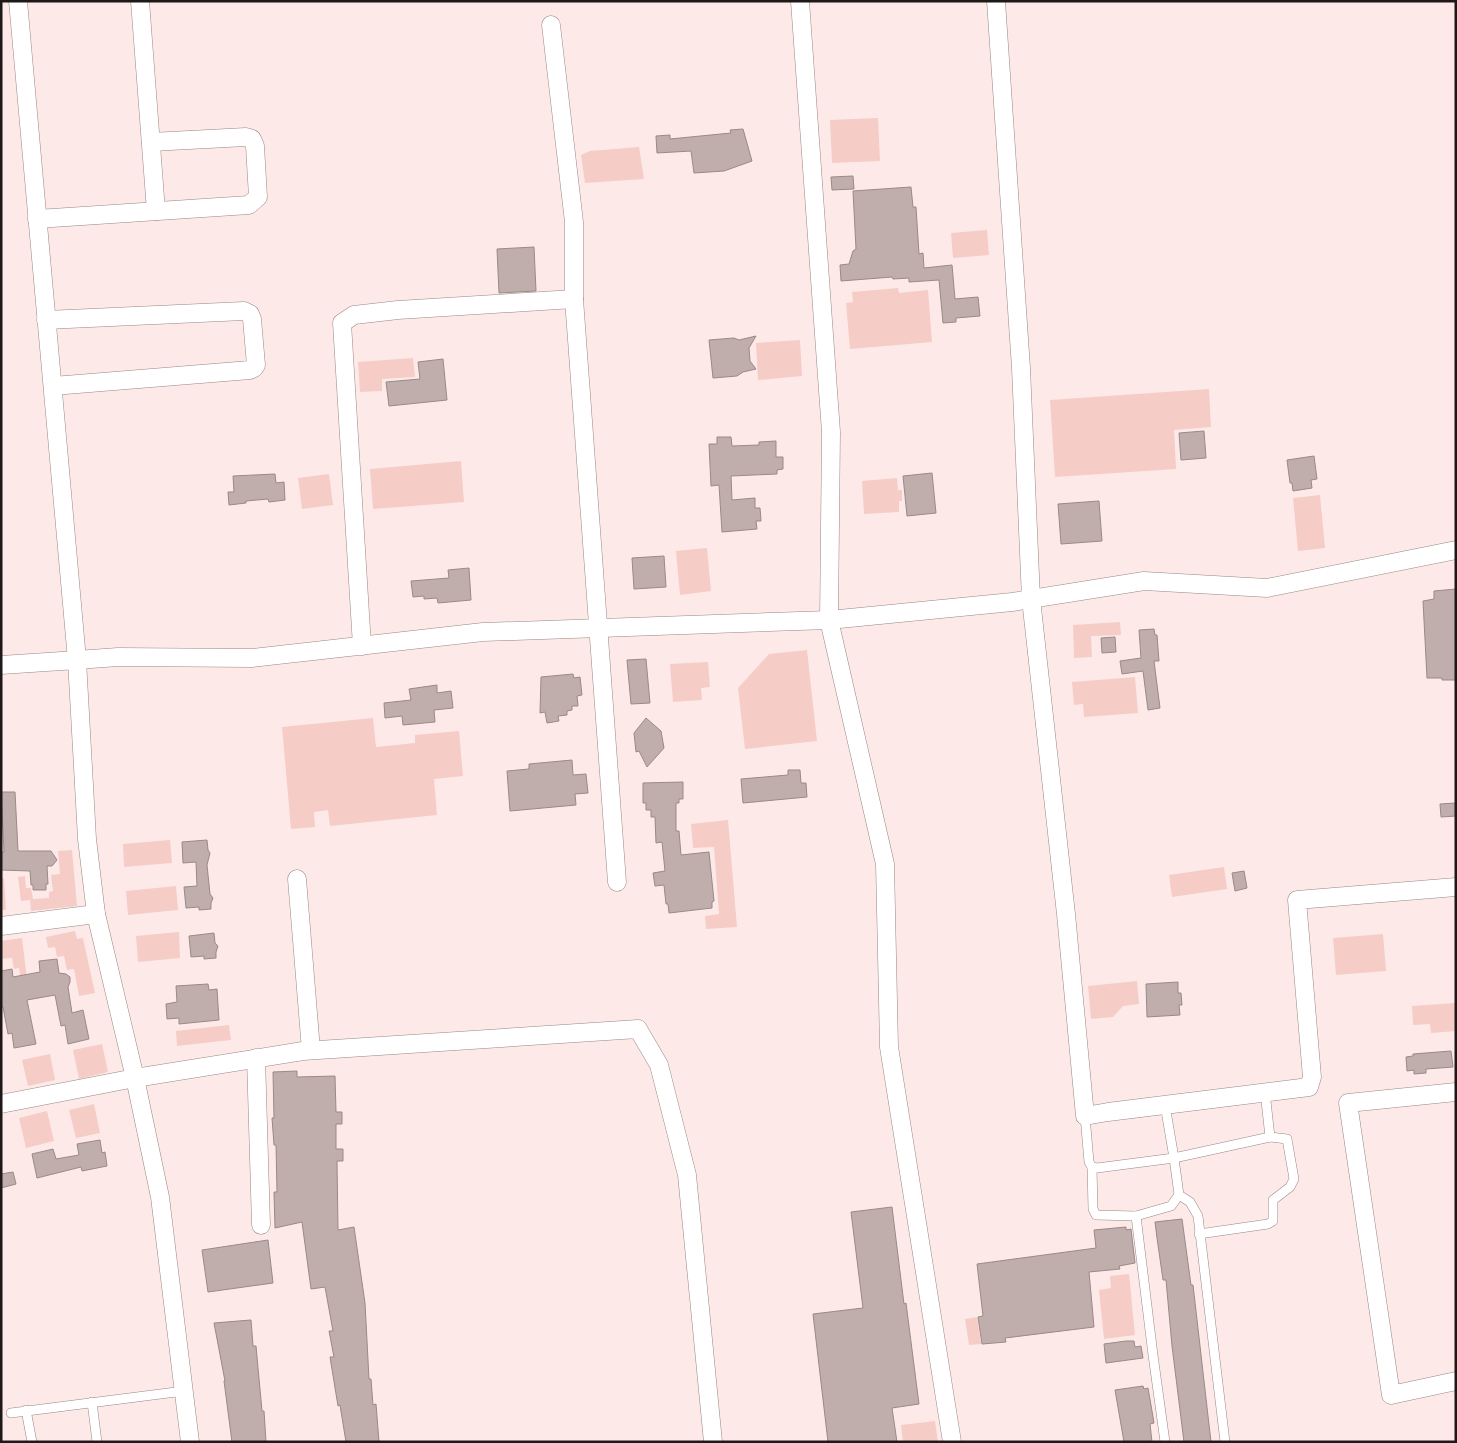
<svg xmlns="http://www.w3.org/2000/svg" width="1457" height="1443" font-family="Signika,sans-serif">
  <rect width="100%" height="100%" fill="#fdeae8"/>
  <!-- green -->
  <g fill="#f6ccc7">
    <polygon points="878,118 880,161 832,163 830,120"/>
    <polygon points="639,147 644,179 585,183 581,155 590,151"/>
    <polygon points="987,230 989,255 953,258 951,233"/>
    <polygon points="898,288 899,293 928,290 932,342 850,349 846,303 853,302 852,292"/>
    <polygon points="800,340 802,376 758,380 756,343"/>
    <polygon points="413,358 415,377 382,379 382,391 360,392 358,362"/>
    <polygon points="1209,389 1211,427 1174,430 1176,469 1055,477 1050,400"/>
    <polygon points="461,461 464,502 373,509 370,469"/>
    <polygon points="329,474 333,505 302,509 298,478"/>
    <polygon points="897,478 898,490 902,490 902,501 899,501 899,512 864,514 862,481"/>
    <polygon points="1320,495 1325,548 1298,551 1293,498"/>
    <polygon points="707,548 711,591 680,595 676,551"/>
    <polygon points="1120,622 1121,635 1091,636 1092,657 1074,658 1073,625"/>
    <polygon points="807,650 817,741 745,749 738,688 769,654"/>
    <polygon points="708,662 710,687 701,688 702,700 673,702 670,664"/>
    <polygon points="1135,677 1138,713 1084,717 1083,704 1074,705 1072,682"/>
    <polygon points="373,718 376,747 415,743 415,735 459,731 463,776 434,779 437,815 330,826 328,810 314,812 315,827 291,829 282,727"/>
    <polygon points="728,820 737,927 706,929 705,916 719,914 714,847 693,848 691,824"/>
    <polygon points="170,840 172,863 124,867 123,844"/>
    <polygon points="72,850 77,906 31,911 30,900 21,901 18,877 25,876 26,888 31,888 33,899 49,898 49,892 53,891 51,875 60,874 58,851"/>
    <polygon points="1224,867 1227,889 1172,897 1169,875"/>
    <polygon points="1,878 4,878 6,910 1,910"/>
    <polygon points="176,886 178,910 128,915 126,891"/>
    <polygon points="75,931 77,939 83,938 95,993 79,996 74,969 67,970 64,956 57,957 55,947 48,948 46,937"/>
    <polygon points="179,932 180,958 138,962 136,936"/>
    <polygon points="1383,934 1386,971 1336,975 1333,938"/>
    <polygon points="22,938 27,979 21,980 19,968 14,969 12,958 1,959 1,941"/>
    <polygon points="1137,981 1139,1004 1123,1006 1113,1017 1091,1019 1088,986"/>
    <polygon points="1456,1003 1456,1031 1431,1033 1430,1024 1413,1025 1412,1006"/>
    <polygon points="229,1025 231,1040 177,1046 176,1031"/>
    <polygon points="102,1044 108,1072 79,1079 73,1050"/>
    <polygon points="50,1054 55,1080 28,1086 22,1060"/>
    <polygon points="94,1104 100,1133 76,1138 69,1110"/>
    <polygon points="47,1111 54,1141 26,1148 19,1118"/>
    <polygon points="1129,1274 1135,1335 1104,1339 1099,1290 1111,1288 1110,1276"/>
    <polygon points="977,1317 981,1344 969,1345 965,1319"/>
    <polygon points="935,1421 938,1442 903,1442 901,1425"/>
  </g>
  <!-- building -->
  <g fill="#c0aeac" stroke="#9b8987">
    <polygon points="743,129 752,161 724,171 694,173 691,151 657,153 656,136 670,135 670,139 731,133 730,130"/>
    <polygon points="853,176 854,189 832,190 831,177"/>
    <polygon points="911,187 913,207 916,207 919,254 923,253 924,268 952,265 955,299 978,297 980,316 956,318 956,322 943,323 939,280 909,282 909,278 893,279 892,277 841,281 840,265 849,264 853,251 856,249 853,191"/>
    <polygon points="534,247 536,291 499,293 497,249"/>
    <polygon points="756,336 749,348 750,361 756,369 743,372 737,376 713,378 709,340 734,338 739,340"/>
    <polygon points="443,359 447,400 389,406 386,382 420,379 418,362"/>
    <polygon points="1204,431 1206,458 1181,460 1179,433"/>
    <polygon points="717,437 731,437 732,446 759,445 759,442 776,441 776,457 783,457 783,469 777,470 777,474 731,476 732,500 755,498 755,508 760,508 761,521 756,521 757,529 722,532 719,485 711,486 709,444 717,444"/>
    <polygon points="1314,456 1317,479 1311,480 1312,488 1293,491 1292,483 1290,483 1287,460"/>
    <polygon points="932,473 936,513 907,516 903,476"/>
    <polygon points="275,474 276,483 284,482 285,500 269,502 268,499 246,501 246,503 229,505 228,492 234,492 233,476"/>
    <polygon points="1099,501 1102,541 1061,544 1058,504"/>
    <polygon points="664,556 666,587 634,589 632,558"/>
    <polygon points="469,568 471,600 438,603 437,598 424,599 424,596 413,597 411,581 449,578 448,570"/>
    <polygon points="1456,589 1456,680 1442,680 1442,678 1427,678 1423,601 1434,599 1434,591"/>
    <polygon points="1154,629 1155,635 1157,635 1159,661 1154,661 1160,708 1148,710 1143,671 1122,674 1120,661 1141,658 1139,630"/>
    <polygon points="1115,637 1116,652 1102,653 1101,638"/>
    <polygon points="646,659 650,703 631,704 627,660"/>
    <polygon points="573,674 574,678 580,677 582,695 577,696 578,706 572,706 572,710 567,711 567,715 558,716 559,721 547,723 545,712 540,713 541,677"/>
    <polygon points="437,685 437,693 451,691 453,708 434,710 435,722 403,725 402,716 385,718 384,703 411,700 409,689"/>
    <polygon points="646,718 661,731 664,748 647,767 639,751 636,752 634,733"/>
    <polygon points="572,760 573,775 586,774 588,793 575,794 576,805 510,811 507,771 529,769 529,764"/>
    <polygon points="788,770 800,770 801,783 806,783 807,797 743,803 741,779 788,775"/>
    <polygon points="683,782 683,799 679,799 679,803 676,803 676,831 679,831 681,855 709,852 714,901 712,902 712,908 669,913 668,904 666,904 664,885 655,886 653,873 665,871 662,842 656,843 655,817 651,817 651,810 646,810 646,803 643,803 643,783"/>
    <polygon points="1,792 15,792 18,851 51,851 57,860 52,866 47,866 48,884 46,884 46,890 33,890 33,885 31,885 30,871 1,870 1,852 4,852"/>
    <polygon points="1456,803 1456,816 1441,817 1440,804"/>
    <polygon points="207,840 208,850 210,853 207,865 210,894 213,898 211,903 211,909 199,910 199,907 186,908 184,887 197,886 196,862 183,863 182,842"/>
    <polygon points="1244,871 1247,888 1235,891 1232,873"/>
    <polygon points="214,933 215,943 218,946 216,952 216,958 204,959 204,956 191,957 189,936"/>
    <polygon points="57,959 59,973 66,974 70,977 70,982 68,987 72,1013 83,1010 89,1039 68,1044 65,1025 61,1026 55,995 27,1000 36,1044 14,1048 12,1033 8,1034 3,1007 1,1007 1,971 12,969 13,977 40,972 39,961"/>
    <polygon points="1178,982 1178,993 1181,993 1182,1005 1179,1005 1180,1015 1147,1017 1146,984"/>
    <polygon points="208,984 209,990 217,989 219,1020 179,1024 179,1018 167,1019 166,1004 177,1002 176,986"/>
    <polygon points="1451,1051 1453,1067 1426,1069 1426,1073 1414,1074 1414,1070 1407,1071 1406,1057 1413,1056 1413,1054"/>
    <polygon points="297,1071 297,1077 335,1076 336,1112 342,1112 342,1124 336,1124 336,1149 343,1149 343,1161 337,1161 338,1230 354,1227 365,1303 369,1379 371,1379 373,1405 376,1404 379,1442 346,1442 340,1405 338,1406 330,1357 334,1357 329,1331 333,1331 325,1287 311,1289 302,1222 275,1228 274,1192 277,1192 276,1145 274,1145 272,1118 274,1118 273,1072"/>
    <polygon points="100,1140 102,1153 105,1152 107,1166 82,1171 81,1167 37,1178 32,1154 53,1149 56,1159 79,1155 77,1144"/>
    <polygon points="13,1172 16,1184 1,1188 1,1174"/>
    <polygon points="892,1207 904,1304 906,1303 919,1404 892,1408 897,1442 828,1442 813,1314 863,1308 851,1212"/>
    <polygon points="1182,1219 1191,1285 1193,1285 1211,1442 1184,1442 1172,1346 1166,1280 1163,1280 1157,1238 1155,1222"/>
    <polygon points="1126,1227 1126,1230 1131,1229 1135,1263 1119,1266 1120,1269 1089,1272 1094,1327 1005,1338 1006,1342 982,1344 978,1317 983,1316 977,1264 1096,1248 1094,1230"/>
    <polygon points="268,1240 273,1283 208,1292 202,1250"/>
    <polygon points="251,1320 253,1346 256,1346 262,1411 264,1411 266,1442 232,1442 224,1381 225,1381 214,1323"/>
    <polygon points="1126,1341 1134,1341 1135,1347 1141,1346 1143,1358 1106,1363 1104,1344"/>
    <polygon points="1143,1386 1144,1389 1148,1388 1152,1411 1154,1423 1150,1424 1152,1442 1124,1442 1115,1390"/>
  </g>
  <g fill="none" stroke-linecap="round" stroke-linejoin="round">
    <defs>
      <g id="lane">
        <polyline points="1165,1105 1174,1158 1270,1137"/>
        <polyline points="1085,1116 1089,1162 1092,1167 1097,1168 1174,1158 1179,1195 1190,1202 1198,1216 1225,1442"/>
        <polyline points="1092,1167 1093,1209 1096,1215 1136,1216 1171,1206 1179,1195"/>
        <polyline points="1136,1216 1153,1355 1165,1442"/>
        <polyline points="1199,1234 1268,1224 1273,1221 1273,1200 1290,1187 1294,1179 1287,1139 1270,1137 1265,1092"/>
        <polyline points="92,1402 97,1442"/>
        <polyline points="26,1410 32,1442"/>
        <polyline points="11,1413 184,1391"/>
      </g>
      <g id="street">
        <polyline points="18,1 77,660 118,657 252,658 483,632 829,620 1012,602 1144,581 1267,588 1456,550"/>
        <polyline points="140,1 156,211"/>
        <polyline points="800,1 831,432 829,620 885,864 889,1047 952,1442"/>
        <polyline points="996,1 1021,368 1031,599 1066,914 1085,1116 1108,1112 1309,1087 1312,1077 1297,900 1456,887"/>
        <polyline points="551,25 574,222 574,299 617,882"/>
        <polyline points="37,219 249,205 258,197 255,146 252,139 246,137 151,142"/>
        <polyline points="46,320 244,311 250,314 252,319 256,365 254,368 250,370 53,386"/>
        <polyline points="362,646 342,323 354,315 398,310 574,299"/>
        <polyline points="1,665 77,660 87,839 96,914 135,1078 160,1197 190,1442"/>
        <polyline points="297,879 311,1050"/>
        <polyline points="1,926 96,914"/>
        <polyline points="256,1058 261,1225"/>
        <polyline points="1456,1092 1348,1103 1391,1395 1456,1381"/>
        <polyline points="1,1104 135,1078 303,1051 638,1029 659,1065 687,1175 713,1442"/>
      </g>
    </defs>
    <!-- lane casing -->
    <use href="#lane" stroke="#988784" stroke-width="10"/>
    <!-- street casing -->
    <use href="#street" stroke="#988784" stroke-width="19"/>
    <!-- lane -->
    <use href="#lane" stroke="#fff" stroke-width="9"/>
    <!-- street -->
    <use href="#street" stroke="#fff" stroke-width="18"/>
  </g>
  <!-- border -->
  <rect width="1457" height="1443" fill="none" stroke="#1f1818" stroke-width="5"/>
</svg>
